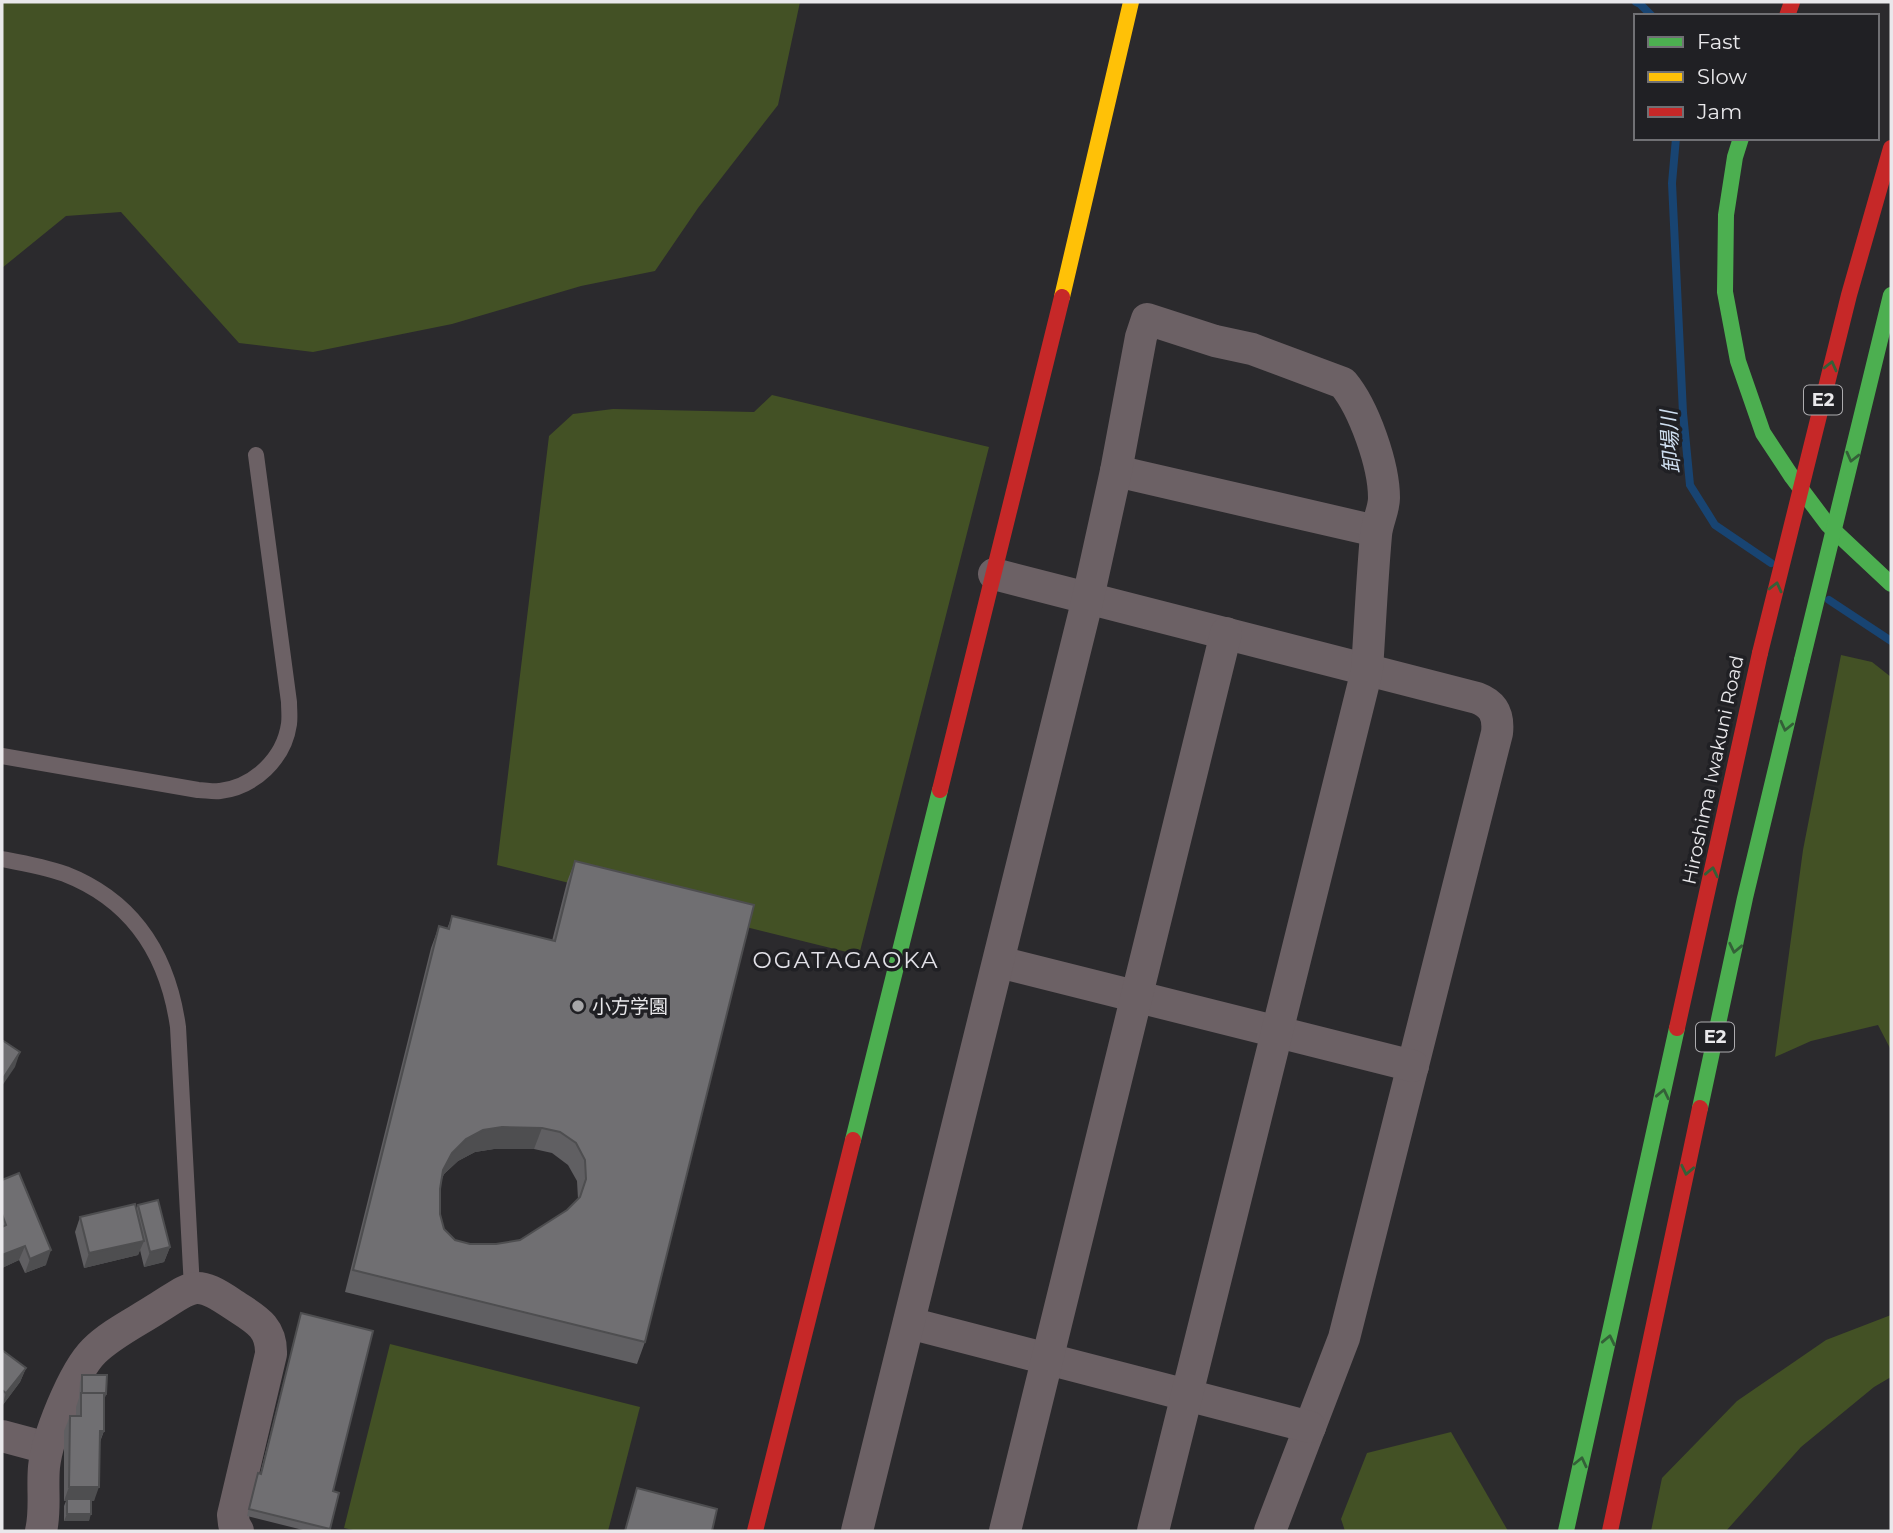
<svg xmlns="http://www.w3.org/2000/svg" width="1893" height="1533" font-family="Montserrat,'Noto Sans JP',sans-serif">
  <rect width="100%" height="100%" fill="#2b2a2d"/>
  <!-- green -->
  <g fill="#435125">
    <polygon points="2,2 800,2 778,105 698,208 655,271 581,286 452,324 313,352 239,343 121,212 66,216 2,268"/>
    <polygon points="772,395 989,447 859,955 497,865 549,436 573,414 613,409 754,412"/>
    <polygon points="1841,655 1872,662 1891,677 1891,1050 1878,1025 1811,1041 1775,1057 1803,850"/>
    <polygon points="1891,1315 1891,1377 1874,1387 1801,1447 1726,1531 1651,1531 1662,1478 1737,1401 1826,1340"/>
    <polygon points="390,1344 640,1407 608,1531 358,1531 344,1528"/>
    <polygon points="1451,1432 1508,1531 1345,1531 1341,1519 1367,1453"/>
  </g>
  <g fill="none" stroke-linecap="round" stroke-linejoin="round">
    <!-- stream -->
    <g stroke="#184472" stroke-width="8">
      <polyline points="1636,2 1640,4 1652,16"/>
      <polyline points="1676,138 1672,183 1683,413 1690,485 1715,525 1771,563"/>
      <polyline points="1829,600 1891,641"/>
    </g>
    <!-- lane -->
    <g stroke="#6c6165" stroke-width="16">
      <path d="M 2,756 L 198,790 C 205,790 213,792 220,791 C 254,787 284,759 289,724 C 290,717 289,709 289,702 L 256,455"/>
      <path d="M 2,859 C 23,863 45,867 65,874 C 134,901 168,956 178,1027 L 192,1288"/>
    </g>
    <!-- street -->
    <g stroke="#6c6165" stroke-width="32">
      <polyline points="1116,471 1376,531"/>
      <path d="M 994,574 L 1477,698 C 1493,704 1499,715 1497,733 L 1344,1338 L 1270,1531"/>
      <polyline points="999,962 1413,1066"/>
      <polyline points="909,1323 1310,1427"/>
      <polyline points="2,1436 47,1448"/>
      <path d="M 41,1531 C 46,1510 42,1489 44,1467 C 47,1438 73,1372 94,1351 C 111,1334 136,1322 156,1309 C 192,1287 194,1278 231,1303 C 253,1318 272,1325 271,1354 L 233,1515 L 234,1524 L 238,1531"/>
      <path d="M 857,1531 L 1088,598 L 1116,471 L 1141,337 L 1147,319 L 1215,341 L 1252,349 L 1343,383 C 1364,408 1384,465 1384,498 C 1384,510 1377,522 1376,535 C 1372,580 1370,625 1367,670 L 1153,1531"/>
      <polyline points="1005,1531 1226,633"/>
    </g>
    <!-- fast -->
    <g stroke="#4caf50" stroke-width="16">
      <polyline points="1741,138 1735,157 1726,215 1725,292 1738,361 1763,433 1792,477 1828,525 1891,584"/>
      <polyline points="1700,1108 1745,898 1802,660"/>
      <polyline points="853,1140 940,790"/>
      <polyline points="1566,1531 1677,1028"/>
    </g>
    <!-- slow -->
    <polyline stroke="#ffc107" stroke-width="16" points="1062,297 1131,2"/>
    <!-- jam -->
    <g stroke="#c62828" stroke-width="16">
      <polyline points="1787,16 1792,2"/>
      <polyline points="940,790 1062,297"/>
      <polyline points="1677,1028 1760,653"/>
      <polyline points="755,1531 853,1140"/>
      <polyline points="1610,1531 1700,1108"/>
    </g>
    <!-- fast-bridge -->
    <polyline stroke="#4caf50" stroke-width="16" points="1802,660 1891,295"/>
    <!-- jam-bridge -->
    <polyline stroke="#c62828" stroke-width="16" points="1760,653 1849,295 1891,148"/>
  </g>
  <!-- wall -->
  <g fill="#605f62" fill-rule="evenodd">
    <path d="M 575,861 L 645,1342 L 637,1364 L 345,1292 L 431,948 L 439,926 L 447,929 L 452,916 L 552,941 L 567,882 ZM 494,1149 L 534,1149 L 552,1153 L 568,1165 L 577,1181 L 578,1199 L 567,1210 L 520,1240 L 496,1244 L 470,1244 L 455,1240 L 444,1229 L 440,1214 L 440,1189 L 442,1179 L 444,1174 L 458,1161 L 475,1152 Z"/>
    <polygon points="2,1180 46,1265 25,1273 19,1260 2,1268"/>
    <polygon points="138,1205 170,1247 164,1262 144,1267 140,1250 138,1255 84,1268 75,1232 80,1217 136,1210"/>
    <polygon points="301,1313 333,1491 329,1531 307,1531 247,1516 255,1481 258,1473 260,1474"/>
    <polygon points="2,1350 26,1368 20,1382 2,1406"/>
    <polygon points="82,1375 106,1394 104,1401 104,1431 100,1442 94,1501 91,1501 89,1521 64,1521 64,1506 66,1501 64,1501 64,1431 70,1416 76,1416 76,1407 79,1398 80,1382"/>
  </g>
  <!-- shaded-wall -->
  <g fill="#4e4e50">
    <polygon points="20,1052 15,1067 2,1086 2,1080"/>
    <polygon points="502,1127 542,1128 534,1149 494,1149 475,1152 458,1161 444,1174 435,1191 443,1170 452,1153 466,1139 483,1130"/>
    <polygon points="144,1241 138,1255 84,1268 89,1253"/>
    <polygon points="25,1246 19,1260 2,1268 2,1255"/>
    <polygon points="170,1247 164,1262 144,1267 150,1252"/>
    <polygon points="51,1250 46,1265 25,1273 30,1259"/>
    <polygon points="26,1368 20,1382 2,1406 6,1393"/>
    <polygon points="100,1431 104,1431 98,1445"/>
    <polygon points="69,1487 99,1487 94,1501 67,1501 67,1499 66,1501 64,1501"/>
    <polygon points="67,1514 91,1514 89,1521 64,1521"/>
  </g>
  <!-- building -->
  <g fill="#706f72" stroke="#4e4e50" stroke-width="2" fill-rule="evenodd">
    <path d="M 575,861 L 754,905 L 645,1342 L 353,1270 L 439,926 L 449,929 L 452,916 L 555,941 ZM 502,1127 L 542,1128 L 560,1132 L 576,1143 L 585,1160 L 586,1179 L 580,1197 L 567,1210 L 520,1240 L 496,1244 L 470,1244 L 455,1240 L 444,1229 L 440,1214 L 440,1189 L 443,1170 L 452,1153 L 466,1139 L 483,1130 Z"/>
    <polygon points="2,1040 20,1052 2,1080"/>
    <polygon points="19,1173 51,1250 30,1259 25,1246 2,1255 2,1227 6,1225 2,1214 2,1180"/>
    <polygon points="158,1200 170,1247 150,1252 138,1205"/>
    <polygon points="135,1204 144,1241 89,1253 80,1217"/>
    <polygon points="301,1313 373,1331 333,1491 339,1493 330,1529 249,1509 258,1473 261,1474"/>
    <polygon points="2,1350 26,1368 6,1393 2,1390"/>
    <polygon points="82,1375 107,1375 106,1394 82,1393"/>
    <polygon points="81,1393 104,1393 104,1431 100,1431 99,1487 69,1487 70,1416 81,1416"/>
    <polygon points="637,1488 717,1509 712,1531 625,1531"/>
    <rect x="67" y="1499" width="24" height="15"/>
  </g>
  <!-- one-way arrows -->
  <defs><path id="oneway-chevron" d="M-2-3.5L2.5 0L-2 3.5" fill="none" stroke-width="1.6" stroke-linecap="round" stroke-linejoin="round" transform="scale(1.75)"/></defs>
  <g stroke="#346038">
    <use href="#oneway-chevron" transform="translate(1831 366) rotate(-76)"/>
    <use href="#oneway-chevron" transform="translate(1852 457) rotate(104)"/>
    <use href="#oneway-chevron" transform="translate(1776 587) rotate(-76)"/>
    <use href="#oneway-chevron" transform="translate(1786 726) rotate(103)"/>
    <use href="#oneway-chevron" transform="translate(1712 872) rotate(-78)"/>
    <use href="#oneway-chevron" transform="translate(1735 948) rotate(102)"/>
    <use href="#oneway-chevron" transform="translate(1663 1094) rotate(-78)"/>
    <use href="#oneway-chevron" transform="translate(1687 1170) rotate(102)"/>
    <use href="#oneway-chevron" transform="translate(1609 1340) rotate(-78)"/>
    <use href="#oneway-chevron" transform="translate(1581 1462) rotate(-77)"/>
  </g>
  <!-- markers -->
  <circle fill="#a6a6a8" stroke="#202024" stroke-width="2.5" cx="578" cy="1006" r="7"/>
  <g text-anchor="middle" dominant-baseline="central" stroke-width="7" stroke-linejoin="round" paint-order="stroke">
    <!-- shield labels -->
    <g fill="#202024" stroke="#adacaf" stroke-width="2">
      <rect x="1804" y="385.5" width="38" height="29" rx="5"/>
      <rect x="1696" y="1022.5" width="38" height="29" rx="5"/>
    </g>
    <g font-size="18" font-weight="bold" fill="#e9e8eb">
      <text x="1823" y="400">E2</text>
      <text x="1715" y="1037">E2</text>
    </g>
    <!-- street labels -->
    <g font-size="19" fill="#e9e8eb" stroke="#202024">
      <text transform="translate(1713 770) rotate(-78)">Hiroshima Iwakuni Road</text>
    </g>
    <!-- poi labels -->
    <g font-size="19" fill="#e9e8eb" stroke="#202024" text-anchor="start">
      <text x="592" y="1006">小方学園</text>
    </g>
    <!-- water labels -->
    <g font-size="21" font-style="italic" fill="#cedef0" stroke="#202024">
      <text transform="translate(1670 442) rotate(-93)">卸場川</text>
    </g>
    <!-- quarter labels -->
    <g font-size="23" letter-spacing="2" fill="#e2e1e8" stroke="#202024">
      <text x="846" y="960">OGATAGAOKA</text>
    </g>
  </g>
  <!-- border -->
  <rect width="1893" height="1533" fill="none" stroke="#e9e8eb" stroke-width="7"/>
  <!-- legend -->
  <rect x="1634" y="14" width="245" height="126" fill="#202024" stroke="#707074" stroke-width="2"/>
  <rect x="1648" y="37" width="35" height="10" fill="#4caf50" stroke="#707074" stroke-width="2"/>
  <text x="1697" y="49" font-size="21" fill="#e9e8eb">Fast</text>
  <rect x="1648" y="72" width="35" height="10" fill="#ffc107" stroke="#707074" stroke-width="2"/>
  <text x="1697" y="84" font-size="21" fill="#e9e8eb">Slow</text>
  <rect x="1648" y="107" width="35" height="10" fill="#c62828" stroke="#707074" stroke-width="2"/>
  <text x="1697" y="119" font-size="21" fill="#e9e8eb">Jam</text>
</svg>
